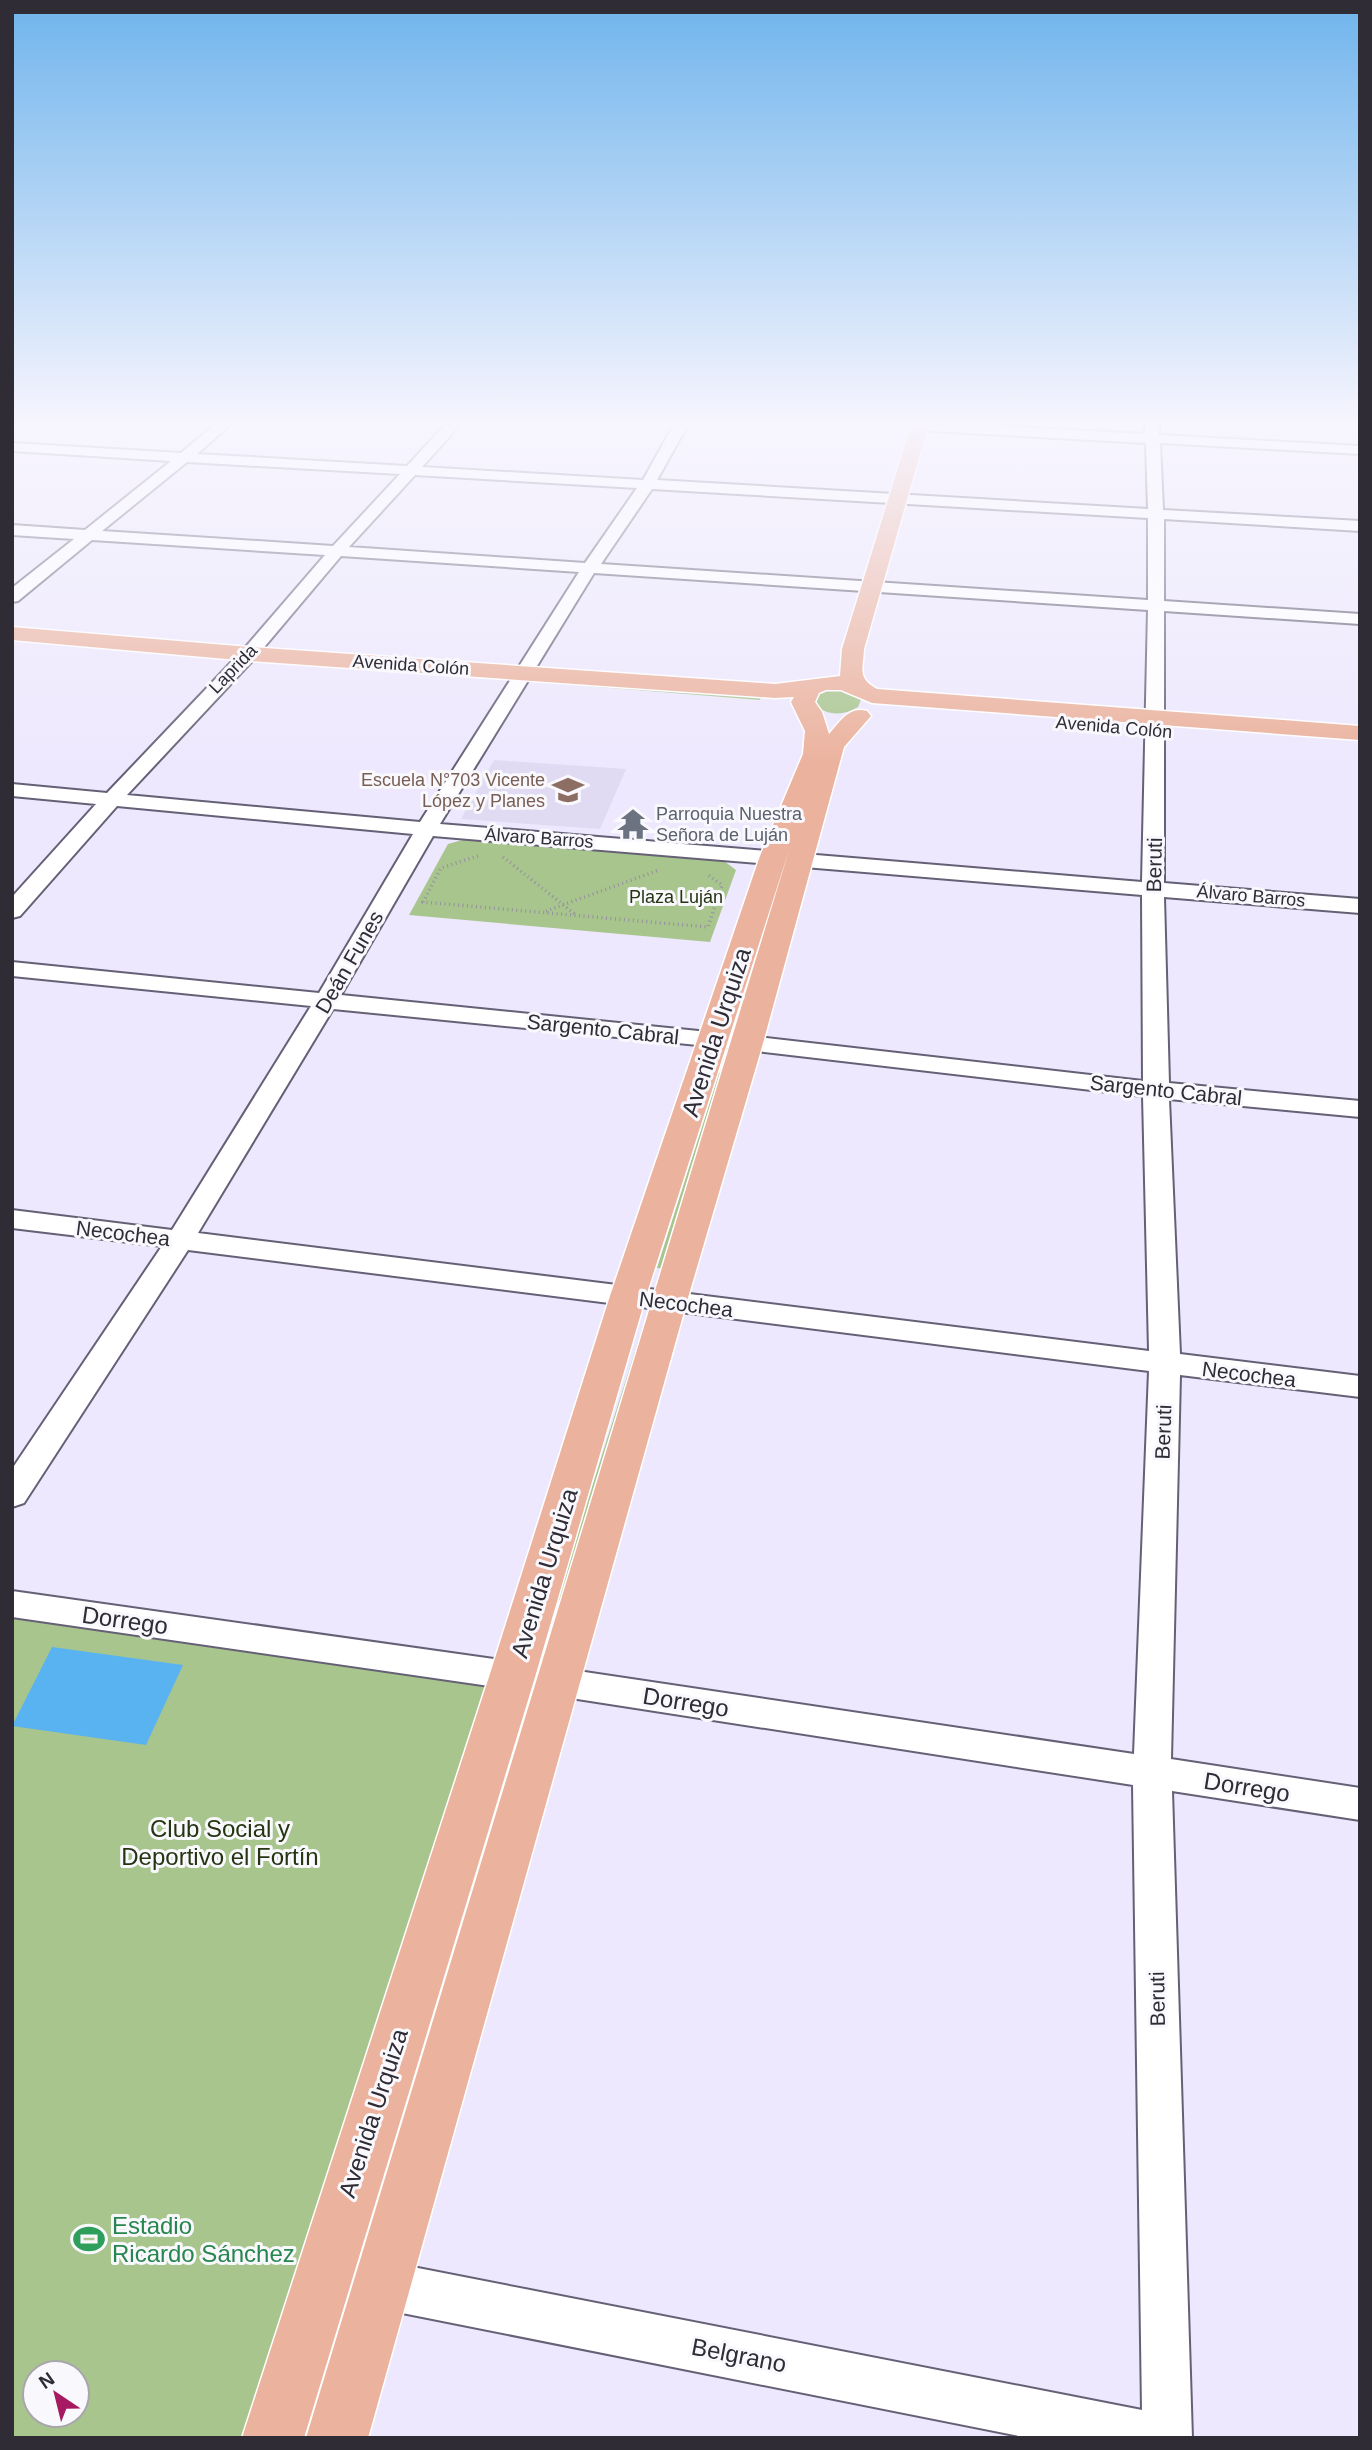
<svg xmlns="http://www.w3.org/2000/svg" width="1372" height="2450" font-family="Arial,sans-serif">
  <rect width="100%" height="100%" fill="#ede8fd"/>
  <!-- built -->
  <polygon fill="#e0daf3" points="494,760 626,769 600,829 461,819"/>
  <!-- green -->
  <g fill="#a9c58e" fill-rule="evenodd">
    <polygon points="538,680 761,697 760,700 536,682"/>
    <path d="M 835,687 L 862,697 L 858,707 C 844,716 826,716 814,704 C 818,691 822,690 835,687 Z"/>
    <polygon points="466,839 720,858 736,870 710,942 409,915 448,844"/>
    <polygon points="719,1073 727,1074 666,1269 657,1268"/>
    <polygon points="644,1323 654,1324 567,1602 556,1600"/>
    <path d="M 12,1602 L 497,1671 L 241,2438 L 12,2438 ZM 35,2373 L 77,2373 L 77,2415 L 35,2415 Z"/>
    <polygon points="520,1721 532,1723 394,2169 379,2166"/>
  </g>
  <!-- water -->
  <polygon fill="#5ab3f1" points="52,1647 183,1665 146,1745 12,1726"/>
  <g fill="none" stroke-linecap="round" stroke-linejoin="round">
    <defs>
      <path id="minor" d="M 213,426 L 229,426 L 197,454 L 407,466 L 444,426 L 459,426 L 422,467 L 643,480 L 673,426 L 687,426 L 657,480 L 1148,509 L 1146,443 L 916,430 L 909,426 L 998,426 L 1145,434 L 1145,426 L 1159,426 L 1159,435 L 1360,446 L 1360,454 L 1160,443 L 1163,510 L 1360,521 L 1360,531 L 1164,519 L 1164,601 L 1360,614 L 1360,624 L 1164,611 L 1164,883 L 1360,899 L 1360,913 L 1164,897 L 1169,1083 L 1360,1101 L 1360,1117 L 1169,1099 L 1180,1354 L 1360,1376 L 1360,1397 L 1180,1375 L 1171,1759 L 1360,1788 L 1360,1820 L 1172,1791 L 1192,2438 L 1029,2438 L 372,2307 L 355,2300 L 348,2283 L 355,2266 L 372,2259 L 1142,2410 L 1133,1785 L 558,1696 L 12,1617 L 12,1591 L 558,1668 L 1134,1754 L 1149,1371 L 188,1250 L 24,1503 L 12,1507 L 12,1469 L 162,1246 L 12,1228 L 12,1210 L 172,1230 L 311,1006 L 12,976 L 12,962 L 319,993 L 413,834 L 117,806 L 20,916 L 12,918 L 12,897 L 96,804 L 12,796 L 12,784 L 107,793 L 243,650 L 325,555 L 92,540 L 18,601 L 12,602 L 12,588 L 74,539 L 12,535 L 12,525 L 85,530 L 171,461 L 12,451 L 12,443 L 181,453 ZM 187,462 L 400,474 L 333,546 L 102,531 ZM 415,475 L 637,488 L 585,563 L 349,547 ZM 652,489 L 1148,518 L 1148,600 L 601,564 ZM 341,556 L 579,572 L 420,822 L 127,795 L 255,658 ZM 594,573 L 1148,610 L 1142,882 L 440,824 ZM 433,836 L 1142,895 L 1143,1081 L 748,1036 L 341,995 ZM 333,1009 L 748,1050 L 1143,1096 L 1149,1351 L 198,1233 Z"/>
      <path id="major" d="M 911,426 L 928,426 L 864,649 C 863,670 857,678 877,689 L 1360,726 L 1360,740 L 872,703 L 841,690 L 826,690 L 819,693 L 815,702 L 822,712 L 829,734 C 840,722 849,706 867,711 L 871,716 L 844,747 L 763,1043 L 687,1301 L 368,2438 L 306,2438 L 790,847 L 646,1296 L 535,1677 L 304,2438 L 242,2438 L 489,1677 L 610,1296 L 760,856 L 803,754 L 805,731 L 791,702 L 794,697 L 775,698 L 249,661 L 12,640 L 12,627 L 249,647 L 775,684 L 840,676 L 842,649 Z"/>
    </defs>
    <!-- minor casing -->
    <use href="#minor" stroke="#656075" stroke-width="4"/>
    <!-- major casing -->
    <use href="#major" stroke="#fff" stroke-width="3"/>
    <!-- path -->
    <g stroke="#94909f" stroke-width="3.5" stroke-dasharray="1 3.5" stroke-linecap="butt">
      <polyline points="478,856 441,868 423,902 708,927 722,885 707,874"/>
      <polyline points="503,857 576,915"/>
      <polyline points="546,911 659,870"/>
    </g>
    <!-- minor -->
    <use href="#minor" fill="#fff" fill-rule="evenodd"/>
    <!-- major -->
    <use href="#major" fill="#ebb29d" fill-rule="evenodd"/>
  </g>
  <!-- sky -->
  <linearGradient id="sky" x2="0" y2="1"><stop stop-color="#6fb4ec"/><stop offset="0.55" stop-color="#f7f5fe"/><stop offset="1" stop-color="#f7f5fe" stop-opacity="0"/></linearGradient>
  <rect width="1372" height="769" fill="url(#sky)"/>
  <!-- icons -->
  <defs>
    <symbol id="school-bare" viewBox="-9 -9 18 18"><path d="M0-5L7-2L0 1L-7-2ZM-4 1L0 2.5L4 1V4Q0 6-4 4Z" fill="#8d6e63" stroke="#f9f8fd" stroke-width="2.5" paint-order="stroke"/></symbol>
    <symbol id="temple-bare" viewBox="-9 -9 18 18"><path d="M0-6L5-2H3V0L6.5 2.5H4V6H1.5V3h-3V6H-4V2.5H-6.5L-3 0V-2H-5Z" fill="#6b7280" stroke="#f9f8fd" stroke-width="2.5" paint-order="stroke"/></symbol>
    <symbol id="stadium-bare" viewBox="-9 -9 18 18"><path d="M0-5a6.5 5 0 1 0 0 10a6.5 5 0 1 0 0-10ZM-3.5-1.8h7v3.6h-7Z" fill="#2e9e5b" stroke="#f9f8fd" stroke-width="2.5" paint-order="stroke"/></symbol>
  </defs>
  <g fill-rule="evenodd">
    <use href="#school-bare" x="546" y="768" width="44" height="44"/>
    <use href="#temple-bare" x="611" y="802" width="44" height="44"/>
    <use href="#stadium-bare" x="67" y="2217" width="44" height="44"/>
  </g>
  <g text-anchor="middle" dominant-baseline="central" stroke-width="6" stroke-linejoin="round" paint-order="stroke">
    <!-- far-street labels -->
    <g font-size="18" fill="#2f2c36" stroke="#f9f8fd">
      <text transform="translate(411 665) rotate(4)">Avenida Colón</text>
      <text transform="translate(233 669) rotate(-46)">Laprida</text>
      <text transform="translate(1114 727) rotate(5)">Avenida Colón</text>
      <text transform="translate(539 838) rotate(4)">Álvaro Barros</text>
      <text transform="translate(1251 896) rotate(5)">Álvaro Barros</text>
    </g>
    <!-- far-education labels -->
    <g font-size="18" fill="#785e54" stroke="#f9f8fd" text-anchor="end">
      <text x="545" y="780">Escuela N°703 Vicente<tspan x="545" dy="21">López y Planes</tspan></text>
    </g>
    <!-- far-worship labels -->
    <g font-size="18" fill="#5b616d" stroke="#f9f8fd" text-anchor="start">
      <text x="656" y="814">Parroquia Nuestra<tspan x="656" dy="21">Señora de Luján</tspan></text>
    </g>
    <!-- far-park labels -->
    <g font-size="18" fill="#253511" stroke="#f9f8fd">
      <text x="676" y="897">Plaza Luján</text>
    </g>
    <!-- street labels -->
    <g font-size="21" fill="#2f2c36" stroke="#f9f8fd">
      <text transform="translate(1154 865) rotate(-89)">Beruti</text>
      <text transform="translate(349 962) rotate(-60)">Deán Funes</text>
      <text transform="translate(603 1029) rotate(6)">Sargento Cabral</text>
      <text transform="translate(1166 1090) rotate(6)">Sargento Cabral</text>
      <text transform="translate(123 1233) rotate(7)">Necochea</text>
      <text transform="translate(686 1304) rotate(7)">Necochea</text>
      <text transform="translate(1249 1374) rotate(7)">Necochea</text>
      <text transform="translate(1163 1432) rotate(-88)">Beruti</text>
      <text transform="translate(1157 1999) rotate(-91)">Beruti</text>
    </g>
    <!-- near-street labels -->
    <g font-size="24" fill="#2f2c36" stroke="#f9f8fd">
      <text transform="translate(716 1032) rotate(-72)">Avenida Urquiza</text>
      <text transform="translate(544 1573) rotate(-73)">Avenida Urquiza</text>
      <text transform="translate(125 1620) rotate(8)">Dorrego</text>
      <text transform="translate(686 1702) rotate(9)">Dorrego</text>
      <text transform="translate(1247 1787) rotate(9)">Dorrego</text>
      <text transform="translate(373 2113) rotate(-72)">Avenida Urquiza</text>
      <text transform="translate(739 2355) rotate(11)">Belgrano</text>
    </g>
    <!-- near-park labels -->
    <g font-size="24" fill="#253511" stroke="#f9f8fd">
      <text x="220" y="1828">Club Social y<tspan x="220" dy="28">Deportivo el Fortín</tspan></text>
    </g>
    <!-- near-leisure labels -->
    <g font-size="24" fill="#27864d" stroke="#f9f8fd" text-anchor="start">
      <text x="112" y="2225">Estadio<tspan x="112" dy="28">Ricardo Sánchez</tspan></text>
    </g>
  </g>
  <!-- border -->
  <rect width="1372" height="2450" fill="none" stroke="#2f2c36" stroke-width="28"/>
  <!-- north arrow -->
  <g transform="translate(56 2394) rotate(325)"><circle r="33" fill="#f9f8fd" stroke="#a8a6ad" stroke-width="2"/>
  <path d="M0-5L12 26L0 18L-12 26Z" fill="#a51a60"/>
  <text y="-10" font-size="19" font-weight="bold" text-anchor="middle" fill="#2f2c36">N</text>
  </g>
</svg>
